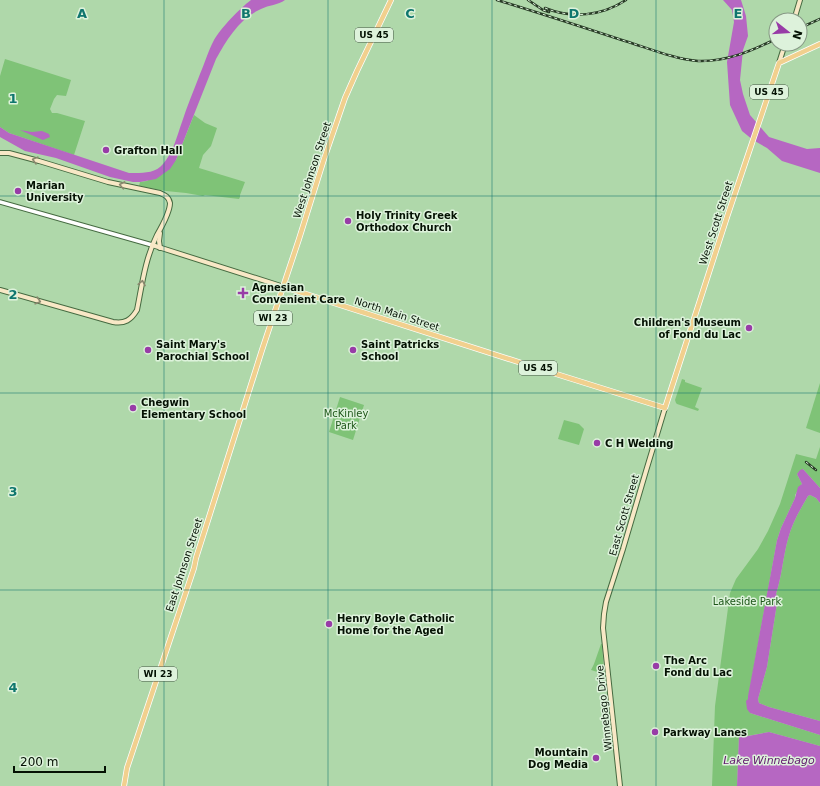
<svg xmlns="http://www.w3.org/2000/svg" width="820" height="786" font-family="'DejaVu Sans',sans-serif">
  <rect width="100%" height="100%" fill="#afd8aa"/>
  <!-- green -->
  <g fill="#7fc377">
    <polygon points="5,59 71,80 66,96 57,95 54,99 50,109 52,113 57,113 85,121 74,155 9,133 0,127 0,76"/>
    <polygon points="194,115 205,123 217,128 211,146 203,155 199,168 245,182 240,195 240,197 239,199 205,195 203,196 186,193 166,191 139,186 140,182 147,181 176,160"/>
    <polygon points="682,379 685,380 685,382 702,388 695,407 699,409 698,411 677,404 676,403 675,400"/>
    <polygon points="820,383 820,433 806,428"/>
    <polygon points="340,397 364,405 353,440 329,432"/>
    <polygon points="564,420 579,424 584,429 579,445 558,439"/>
    <polygon points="820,447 820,488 803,469 797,474 802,484 795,495 795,498 781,528 777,540 748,699 750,713 820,735 820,746 769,732 747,736 739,736 737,786 712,786 715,706 730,593 736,579 758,549 768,531 780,504 796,454 816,459"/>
    <path d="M 810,495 L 816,498 L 820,503 L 820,721 L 769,707 L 759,703 L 758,699 L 767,667 L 778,597 L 776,594 C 782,576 783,557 788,539 C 792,523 800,510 808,496 Z"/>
    <polygon points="601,644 602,644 604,674 591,670 594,664"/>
  </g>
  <!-- water -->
  <g fill="#b667c2">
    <path d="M 251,0 L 285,0 C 278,5 269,5 261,9 C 240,18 227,39 216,59 L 176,160 L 170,169 L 156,179 L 140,182 L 133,182 L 110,177 L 56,158 L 25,151 L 0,137 L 0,127 L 9,133 L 129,173 C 141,173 155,174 163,164 C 173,153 177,136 182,122 C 187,106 194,90 200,74 C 205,63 208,51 214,40 C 221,28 240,8 251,0 Z"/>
    <polygon points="723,0 741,0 746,16 748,36 743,50 740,80 743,94 750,115 769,137 807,149 820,148 820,173 782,161 767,148 753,140 742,131 730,105 727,62 734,22 732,10"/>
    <polygon points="20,130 32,132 42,131 49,134 50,137 43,140"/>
    <path d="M 803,469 L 820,488 L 820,503 L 816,498 L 810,495 L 808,496 C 800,510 792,523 788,539 C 783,557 782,576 776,594 L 778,597 L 767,667 L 758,699 L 759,703 L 769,707 L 820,721 L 820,735 L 750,713 L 747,709 L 746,701 L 748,699 L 748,696 L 777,540 L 781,528 L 795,498 L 798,487 L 802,484 L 797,474 L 800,470 Z"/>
    <polygon points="769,732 820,746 820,786 737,786 739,736 748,736"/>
  </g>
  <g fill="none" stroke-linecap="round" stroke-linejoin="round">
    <defs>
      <polyline id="tertiary" points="0,202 152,245"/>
      <g id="secondary">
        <polyline points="794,20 800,0"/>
        <polyline points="779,63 785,44"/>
        <path d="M 0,153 L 9,153 L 39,161 L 108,182 L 160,193 C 165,195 169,197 170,203 C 170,211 161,228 157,235 C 145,259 142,285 137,310 C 131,320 125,324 113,322 L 0,290"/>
        <polyline points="160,233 159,241 160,248"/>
        <polyline points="152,245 284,287"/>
        <polyline points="620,786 603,628 604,614 606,602 623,549 646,471 665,408"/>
      </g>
      <g id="primary">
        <polyline points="284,287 537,368 665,408 727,217 779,63 820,44"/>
        <polyline points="124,786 127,768 194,568 196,558 262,350 299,239 324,159 345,98 357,71 391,0"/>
      </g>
    </defs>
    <!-- tertiary casing -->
    <use href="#tertiary" stroke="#456a41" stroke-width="5.5"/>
    <!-- secondary casing -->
    <use href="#secondary" stroke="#456a41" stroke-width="6"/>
    <!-- primary casing -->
    <use href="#primary" stroke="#fff" stroke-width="6"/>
    <!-- tertiary -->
    <use href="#tertiary" stroke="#fff" stroke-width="3.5"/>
    <!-- secondary -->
    <use href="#secondary" stroke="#f8e8c6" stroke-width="4"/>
    <!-- primary -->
    <use href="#primary" stroke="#f1d08e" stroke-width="4.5"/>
    <defs>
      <g id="rail">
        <path d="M 497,0 C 540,13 582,27 625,41 C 648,48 674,59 698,61 C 726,62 751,51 776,39"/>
        <polyline points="528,0 543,10 549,12"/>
        <path d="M 545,8 C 572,19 602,16 626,0"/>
        <polyline points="800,28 820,19"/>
        <polyline points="806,462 816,470"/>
      </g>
    </defs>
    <!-- rail casing -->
    <use href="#rail" stroke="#283b26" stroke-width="2.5"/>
    <!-- rail -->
    <use href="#rail" stroke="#ddf2db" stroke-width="1" stroke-dasharray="3" stroke-linecap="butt"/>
  </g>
  <!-- one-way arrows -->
  <defs><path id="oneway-chevron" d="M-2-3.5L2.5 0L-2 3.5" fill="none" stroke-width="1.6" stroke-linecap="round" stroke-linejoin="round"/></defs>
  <g stroke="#8a876e">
    <use href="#oneway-chevron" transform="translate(35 160) rotate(-165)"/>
    <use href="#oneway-chevron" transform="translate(122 185) rotate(-169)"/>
    <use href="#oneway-chevron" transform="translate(142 283) rotate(-79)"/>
    <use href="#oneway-chevron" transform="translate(38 301) rotate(16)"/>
  </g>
  <!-- grid -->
  <path fill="none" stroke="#0f766e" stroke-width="1" stroke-opacity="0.55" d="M 164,0 L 164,786M 328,0 L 328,786M 492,0 L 492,786M 656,0 L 656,786M 0,196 L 820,196M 0,393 L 820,393M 0,590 L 820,590"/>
  <!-- markers -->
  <g fill="#983ca7" stroke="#ddf2db" stroke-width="1.5">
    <circle cx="106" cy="150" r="4"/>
    <circle cx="18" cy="191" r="4"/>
    <circle cx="348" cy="221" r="4"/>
    <path d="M241 287h4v4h4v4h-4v4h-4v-4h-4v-4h4z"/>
    <circle cx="749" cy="328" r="4"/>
    <circle cx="148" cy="350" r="4"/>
    <circle cx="353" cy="350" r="4"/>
    <circle cx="133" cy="408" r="4"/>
    <circle cx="597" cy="443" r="4"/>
    <circle cx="329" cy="624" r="4"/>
    <circle cx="656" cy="666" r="4"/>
    <circle cx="655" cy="732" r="4"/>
    <circle cx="596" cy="758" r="4"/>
  </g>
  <g text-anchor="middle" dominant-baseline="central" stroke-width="3" stroke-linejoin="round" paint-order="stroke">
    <!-- shield labels -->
    <g fill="#ddf2db" stroke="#455444" stroke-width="1">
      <rect x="355" y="28" width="38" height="14" rx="3"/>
      <rect x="750" y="85" width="38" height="14" rx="3"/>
      <rect x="254" y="311" width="38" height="14" rx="3"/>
      <rect x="519" y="361" width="38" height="14" rx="3"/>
      <rect x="139" y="667" width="38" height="14" rx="3"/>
    </g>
    <g font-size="9" font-weight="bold" fill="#041103">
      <text x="374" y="35">US 45</text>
      <text x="769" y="92">US 45</text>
      <text x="273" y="318">WI 23</text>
      <text x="538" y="368">US 45</text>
      <text x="158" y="674">WI 23</text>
    </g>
    <!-- poi labels -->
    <g font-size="10" font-weight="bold" fill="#041103" stroke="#ddf2db" text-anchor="start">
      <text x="114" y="150">Grafton Hall</text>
      <text x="26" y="185">Marian<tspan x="26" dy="12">University</tspan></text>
      <text x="356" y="215">Holy Trinity Greek<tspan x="356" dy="12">Orthodox Church</tspan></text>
      <text x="252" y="287">Agnesian<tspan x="252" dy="12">Convenient Care</tspan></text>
      <text x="741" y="322" text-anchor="end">Children's Museum<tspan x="741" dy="12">of Fond du Lac</tspan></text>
      <text x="156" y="344">Saint Mary's<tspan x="156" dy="12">Parochial School</tspan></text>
      <text x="361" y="344">Saint Patricks<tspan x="361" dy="12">School</tspan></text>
      <text x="141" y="402">Chegwin<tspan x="141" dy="12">Elementary School</tspan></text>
      <text x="605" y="443">C H Welding</text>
      <text x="337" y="618">Henry Boyle Catholic<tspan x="337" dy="12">Home for the Aged</tspan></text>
      <text x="664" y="660">The Arc<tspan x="664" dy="12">Fond du Lac</tspan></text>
      <text x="663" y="732">Parkway Lanes</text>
      <text x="588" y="752" text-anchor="end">Mountain<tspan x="588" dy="12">Dog Media</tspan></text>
    </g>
    <!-- street labels -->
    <g font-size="10" fill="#041103" stroke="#ddf2db">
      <text transform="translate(312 170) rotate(-72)">West Johnson Street</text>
      <text transform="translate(716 223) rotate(-72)">West Scott Street</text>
      <text transform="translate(397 314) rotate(18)">North Main Street</text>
      <text transform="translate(624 515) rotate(-74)">East Scott Street</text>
      <text transform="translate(184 565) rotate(-72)">East Johnson Street</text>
      <text transform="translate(604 708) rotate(-96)">Winnebago Drive</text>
    </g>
    <!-- park labels -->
    <g font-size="10" fill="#1d5618" stroke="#ddf2db">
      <text x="346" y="413">McKinley<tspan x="346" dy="12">Park</tspan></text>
      <text x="747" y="601">Lakeside Park</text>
    </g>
    <!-- water labels -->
    <g font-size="11" font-style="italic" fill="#60176c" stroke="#ddf2db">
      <text x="769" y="760">Lake Winnebago</text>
    </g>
  </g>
  <g font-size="13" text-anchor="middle" font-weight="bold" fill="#0f766e" stroke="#ddf2db" stroke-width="3" stroke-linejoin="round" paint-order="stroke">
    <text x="82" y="18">A</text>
    <text x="246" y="18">B</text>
    <text x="410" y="18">C</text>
    <text x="574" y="18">D</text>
    <text x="738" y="18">E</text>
    <text x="13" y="103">1</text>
    <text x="13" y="299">2</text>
    <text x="13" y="496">3</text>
    <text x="13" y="692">4</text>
  </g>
  <!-- north arrow -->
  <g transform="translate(788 32) rotate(107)"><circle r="19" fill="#ddf2db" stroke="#869885"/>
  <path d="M0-3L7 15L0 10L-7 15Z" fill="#983ca7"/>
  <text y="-6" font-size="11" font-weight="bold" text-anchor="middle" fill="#041103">N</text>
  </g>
  <!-- scale -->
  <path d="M14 766v6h91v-6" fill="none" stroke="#041103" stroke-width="2"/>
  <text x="20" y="766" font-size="12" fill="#041103" stroke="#ddf2db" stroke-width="3" paint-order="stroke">200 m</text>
</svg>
